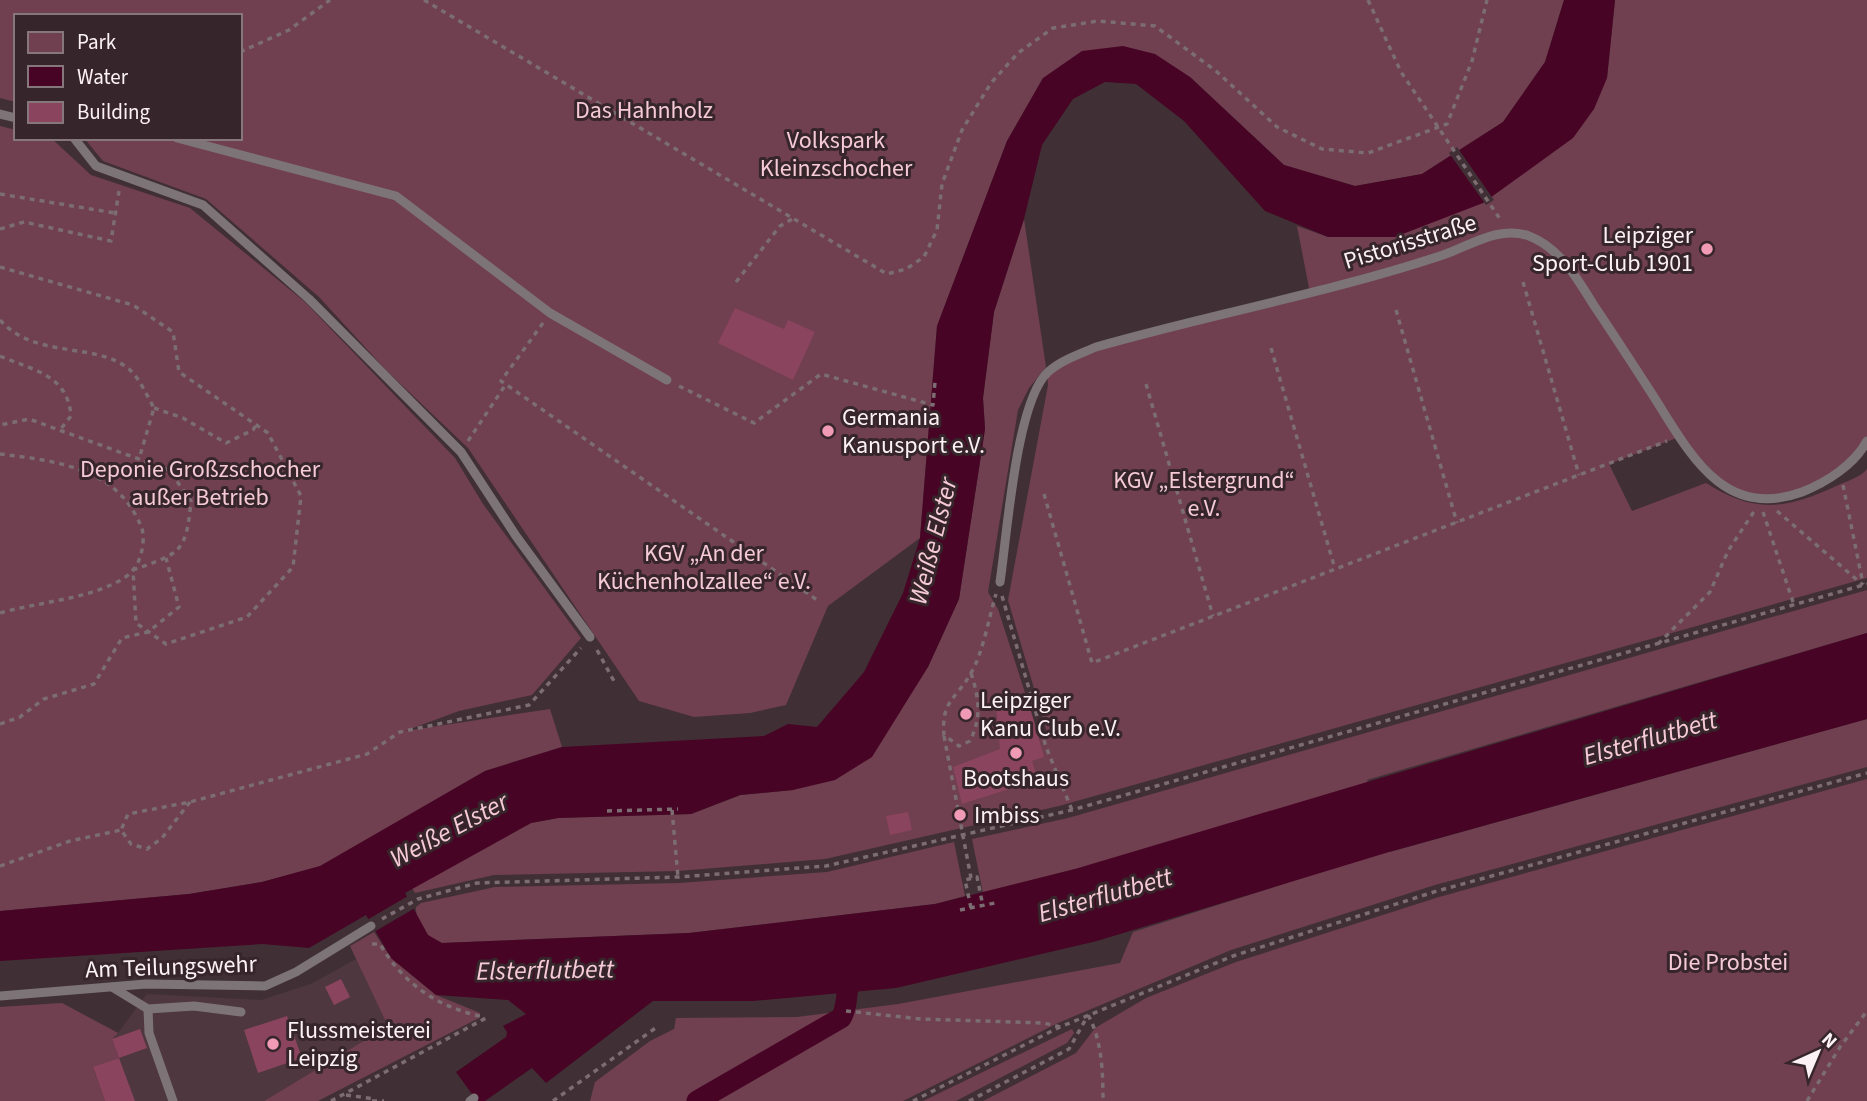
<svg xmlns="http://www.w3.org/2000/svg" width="1867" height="1101" font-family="'Source Sans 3',sans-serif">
  <rect width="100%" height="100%" fill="#403035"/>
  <!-- built -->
  <polygon fill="#4e373e" points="358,958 386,1022 385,1028 264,1101 0,1101 0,1007 62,1003 118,1033 147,994 261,1000 311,984"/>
  <!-- green -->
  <g fill="#703f50">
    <polygon points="0,0 1564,0 1545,62 1503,122 1422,174 1355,186 1284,165 1190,77 1043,78 1007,141 937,326 920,538 828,606 786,705 750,713 694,717 639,701 468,448 386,370 319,297 206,199 103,161 84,138 240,138 240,16 16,16 16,102 0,98"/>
    <path d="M 1615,0 L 1867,0 L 1867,441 L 1864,447 L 1817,486 L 1759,498 L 1732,491 L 1679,437 L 1609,464 L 1632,511 L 1706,483 C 1753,513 1784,510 1834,487 C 1844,482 1860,478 1867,469 L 1867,578 L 1059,806 L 825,859 L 678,871 L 494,875 L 415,893 L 412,888 L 531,823 L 558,818 L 691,814 L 741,795 L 793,790 L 928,667 L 959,599 L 985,429 L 983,398 L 994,312 L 1024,219 L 1046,367 L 1029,388 L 1018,410 L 988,592 L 998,609 L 1040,739 L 1048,736 L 1008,600 L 1048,385 L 1047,373 L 1069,358 L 1310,293 L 1297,226 L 1328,237 L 1607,78 Z"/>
    <polygon points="0,126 16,130 16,138 51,138 91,175 190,208 305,302 455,458 483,504 581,638 532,695 459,711 405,731 550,709 562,747 485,771 321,866 262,882 189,894 0,911"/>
    <polygon points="1867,590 1867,633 1367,780 1390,852 1867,719 1867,767 1435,885 1231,950 1058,1023 903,1101 590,1101 595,1082 650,1041 674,1029 676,1018 797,1017 898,1004 1120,963 1133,932 1287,883 1075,869 983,893 972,839 1068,818"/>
    <polygon points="1867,779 1867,1101 983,1101 1076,1053 1095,1028 1146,998 1236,962 1439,897"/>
    <path d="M 954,842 L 965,896 L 935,904 L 689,933 L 442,943 C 428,940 415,921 416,907 L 421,903 L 495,887 L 679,883 L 827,872 Z"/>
    <polygon points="374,932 391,958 436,995 480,1013 479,1018 318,1101 264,1101 385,1028 386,1022 350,946"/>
    <polygon points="62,1003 118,1033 112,1039 119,1058 93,1068 105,1101 0,1101 0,1007"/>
    <polygon points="1072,1029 1074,1033 1067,1043 956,1101 923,1101"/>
  </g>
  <!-- water -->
  <polygon fill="#480425" points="1564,0 1615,0 1607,78 1594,109 1573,138 1483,203 1395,237 1328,237 1265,211 1184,121 1136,84 1105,82 1073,99 1042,145 1024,219 994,312 983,398 985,429 959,599 928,667 872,757 835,780 793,790 740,795 691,814 558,818 531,823 405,893 428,935 442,943 689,933 935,904 1075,869 1867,633 1867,719 1389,852 1097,941 896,988 753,1001 653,1001 546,1083 532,1068 485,1101 477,1101 456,1072 506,1037 507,1032 503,1026 526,1014 508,1000 436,995 391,958 366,915 309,948 262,944 0,961 0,911 189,894 262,882 320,866 485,771 562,747 764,736 788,724 817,727 864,672 903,593 920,538 937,326 1007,141 1043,78 1082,51 1123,46 1155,54 1190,77 1284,165 1355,186 1422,174 1503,122 1545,62"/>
  <!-- pier -->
  <g fill="#403035">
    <polygon points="1457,147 1494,200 1486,205 1449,153"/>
    <polygon points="408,896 415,908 374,932 367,920"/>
  </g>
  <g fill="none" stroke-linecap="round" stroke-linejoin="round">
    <!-- canal -->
    <path stroke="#480425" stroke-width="21" d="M 697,1101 L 841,1018 C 848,1008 847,983 850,968"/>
  </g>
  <!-- building -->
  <g fill="#8b445e">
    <polygon points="735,308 784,329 788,320 815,332 793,380 718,343"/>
    <polygon points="1027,698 1044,757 1032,761 1038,780 962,804 953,767 1000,749 996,705"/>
    <polygon points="908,812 912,830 890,835 886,816"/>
    <polygon points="341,979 350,997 334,1005 325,987"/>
    <polygon points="287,1016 302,1058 258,1073 244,1030"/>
    <polygon points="140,1029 147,1048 119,1058 112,1039"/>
    <polygon points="119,1058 135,1101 105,1101 93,1067"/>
  </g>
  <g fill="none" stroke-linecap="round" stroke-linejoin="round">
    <!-- path -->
    <g stroke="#7b6d71" stroke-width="3.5" stroke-dasharray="5 5" stroke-linecap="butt">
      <polyline points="424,0 887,274 906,269 924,257 937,230 942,184 962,130 991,83 1018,53 1053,28 1098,21 1155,26 1216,71 1277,127 1322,149 1368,153 1447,124 1472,61 1487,0"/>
      <polyline points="1368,0 1401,72 1500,219"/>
      <polyline points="240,52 289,30 330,0"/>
      <polyline points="0,194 115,213"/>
      <polyline points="0,229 24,222 111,241 119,191"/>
      <path d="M 0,267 L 133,305 L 173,332 L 179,372 L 268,433 L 301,496 L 293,567 L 247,617 L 166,644 L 136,623 L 133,570 C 181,553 186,553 191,501 L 169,470 L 29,419 L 0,425"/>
      <polyline points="736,282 780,226 794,218"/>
      <polyline points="1523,282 1579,475"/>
      <polyline points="1396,310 1457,523"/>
      <path d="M 0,320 C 35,360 97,341 130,370 C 140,379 147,396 154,408 L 139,459"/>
      <polyline points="543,323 501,381 820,602"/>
      <polyline points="1271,348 1335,569"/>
      <path d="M 0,356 C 33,370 68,375 71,416 L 60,430"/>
      <polyline points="1146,384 1213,616"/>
      <polyline points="679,386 754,423 821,374 933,405 935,382"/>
      <polyline points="154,408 183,418 226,443 253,430 256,425"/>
      <polyline points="468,441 506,384"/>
      <path d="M 0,454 C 50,460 111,467 136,516 C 141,525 144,531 143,542 C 142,556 137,570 124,578 C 91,599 38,602 0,613"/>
      <polyline points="1843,485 1863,584"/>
      <polyline points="1044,494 1092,663 1667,441"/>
      <polyline points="1777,511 1863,585"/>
      <polyline points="1763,512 1794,605"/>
      <polyline points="1002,596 1046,747 1072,810"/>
      <polyline points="1658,644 1710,592 1728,551 1755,510"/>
      <polyline points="597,650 615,683"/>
      <path d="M 971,673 C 979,698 982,717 970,741 L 959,746 L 944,735 C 941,700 956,700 971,673 C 983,653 989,617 996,594"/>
      <polyline points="0,724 20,717 44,699 94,684 122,638 148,632 179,607 166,558"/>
      <polyline points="944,736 971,878"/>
      <polyline points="190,802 162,838 147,849 131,844 121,830 128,814 190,802 367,754 400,732 529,705 581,648"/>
      <polyline points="672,810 678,877"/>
      <polyline points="607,811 678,809"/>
      <polyline points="0,866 70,841 121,830"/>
      <polyline points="971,908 965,880 977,877 983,906"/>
      <polyline points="960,910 995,903"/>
      <polyline points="382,919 418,899 477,883 678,877 826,866 1072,810 1867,584"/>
      <path d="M 372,944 L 380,944 C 403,984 439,1008 484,1017"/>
      <polyline points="846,1011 921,1019 1044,1023 1060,1027"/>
      <path d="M 1088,1015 C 1102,1040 1103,1072 1103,1101"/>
      <polyline points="346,1095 375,1099"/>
      <polyline points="331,1101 486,1018"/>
      <polyline points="372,1101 384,1101"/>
      <polyline points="553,1101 657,1027"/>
      <polyline points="913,1101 1060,1027 1233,956 1437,891 1867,773"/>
      <polyline points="969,1101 1069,1049 1087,1017"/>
      <polyline points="1807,1101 1840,1047 1867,1011"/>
    </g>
    <!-- lane -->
    <g stroke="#7d7477" stroke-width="9">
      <polyline points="0,114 16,118"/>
      <polyline points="74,138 96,166 203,205 309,299 461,452 516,536 590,637"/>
      <polyline points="177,138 396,196 550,313 667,380"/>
      <path d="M 1000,582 C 1007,536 1016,401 1048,372 C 1061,360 1080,354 1096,347 C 1211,314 1329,293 1443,255 C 1470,246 1499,225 1529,236 C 1560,248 1577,278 1593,304 C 1614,335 1634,366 1654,397 C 1689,452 1723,521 1802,492 C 1827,482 1854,465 1867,441"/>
      <polyline points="112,987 148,1009 194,1006 241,1012"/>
      <polyline points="0,996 146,984 265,986 296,972 371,926"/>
      <polyline points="148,1009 149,1033 173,1101"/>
      <polyline points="470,1101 474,1098"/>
    </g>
  </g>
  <!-- markers -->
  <g fill="#f09ab6" stroke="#36262b" stroke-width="2.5">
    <circle cx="1707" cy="249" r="7"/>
    <circle cx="828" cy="431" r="7"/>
    <circle cx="966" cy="714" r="7"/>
    <circle cx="1016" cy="753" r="7"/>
    <circle cx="960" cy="815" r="7"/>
    <circle cx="273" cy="1044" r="7"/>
  </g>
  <g text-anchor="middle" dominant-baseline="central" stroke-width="6" stroke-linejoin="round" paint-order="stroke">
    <!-- park labels -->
    <g font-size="24" fill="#f5c9d6" stroke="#36262b">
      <text x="644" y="110">Das Hahnholz</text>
      <text x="836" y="140">Volkspark<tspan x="836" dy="28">Kleinzschocher</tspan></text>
      <text x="200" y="469">Deponie Großzschocher<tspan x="200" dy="28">außer Betrieb</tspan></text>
      <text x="1204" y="480">KGV „Elstergrund“<tspan x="1204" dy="28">e.V.</tspan></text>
      <text x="704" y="553">KGV „An der<tspan x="704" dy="28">Küchenholzallee“ e.V.</tspan></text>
      <text x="1728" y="962">Die Probstei</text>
    </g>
    <!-- poi labels -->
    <g font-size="24" fill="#fcf1f4" stroke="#36262b" text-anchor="start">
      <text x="1693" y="235" text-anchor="end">Leipziger<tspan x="1693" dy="28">Sport-Club 1901</tspan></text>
      <text x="842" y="417">Germania<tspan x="842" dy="28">Kanusport e.V.</tspan></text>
      <text x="980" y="700">Leipziger<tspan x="980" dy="28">Kanu Club e.V.</tspan></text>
      <text x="1016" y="778" text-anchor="middle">Bootshaus</text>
      <text x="974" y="815">Imbiss</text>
      <text x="287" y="1030">Flussmeisterei<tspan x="287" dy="28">Leipzig</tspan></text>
    </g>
    <!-- street labels -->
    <g font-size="24" fill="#fcf1f4" stroke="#36262b">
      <text transform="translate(1410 242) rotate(-17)">Pistorisstraße</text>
      <text transform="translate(171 967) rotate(-2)">Am Teilungswehr</text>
    </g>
    <!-- water labels -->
    <g font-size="26" font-style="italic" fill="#f6cad7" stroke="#36262b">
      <text transform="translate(933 541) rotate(-76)">Weiße Elster</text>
      <text transform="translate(1650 738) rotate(-16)">Elsterflutbett</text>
      <text transform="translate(449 830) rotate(-28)">Weiße Elster</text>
      <text transform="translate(1105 895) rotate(-16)">Elsterflutbett</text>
      <text transform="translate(545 970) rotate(-1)">Elsterflutbett</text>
    </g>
  </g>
  <!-- legend -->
  <rect x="14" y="14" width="228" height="126" fill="#36262b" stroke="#85777b" stroke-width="2"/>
  <rect x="28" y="32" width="35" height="21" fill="#703f50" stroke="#85777b" stroke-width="2"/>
  <text x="77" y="49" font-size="21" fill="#fcf1f4">Park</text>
  <rect x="28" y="66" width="35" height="21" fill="#480425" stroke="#85777b" stroke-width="2"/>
  <text x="77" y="84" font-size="21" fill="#fcf1f4">Water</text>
  <rect x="28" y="102" width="35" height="21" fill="#8b445e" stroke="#85777b" stroke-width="2"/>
  <text x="77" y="119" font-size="21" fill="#fcf1f4">Building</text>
  <!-- north arrow -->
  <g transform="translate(1818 1052) rotate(44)" stroke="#36262b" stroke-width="5" paint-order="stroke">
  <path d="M0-5L12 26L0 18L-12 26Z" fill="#fcf1f4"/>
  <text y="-10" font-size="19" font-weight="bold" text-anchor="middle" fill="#fcf1f4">N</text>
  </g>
</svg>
